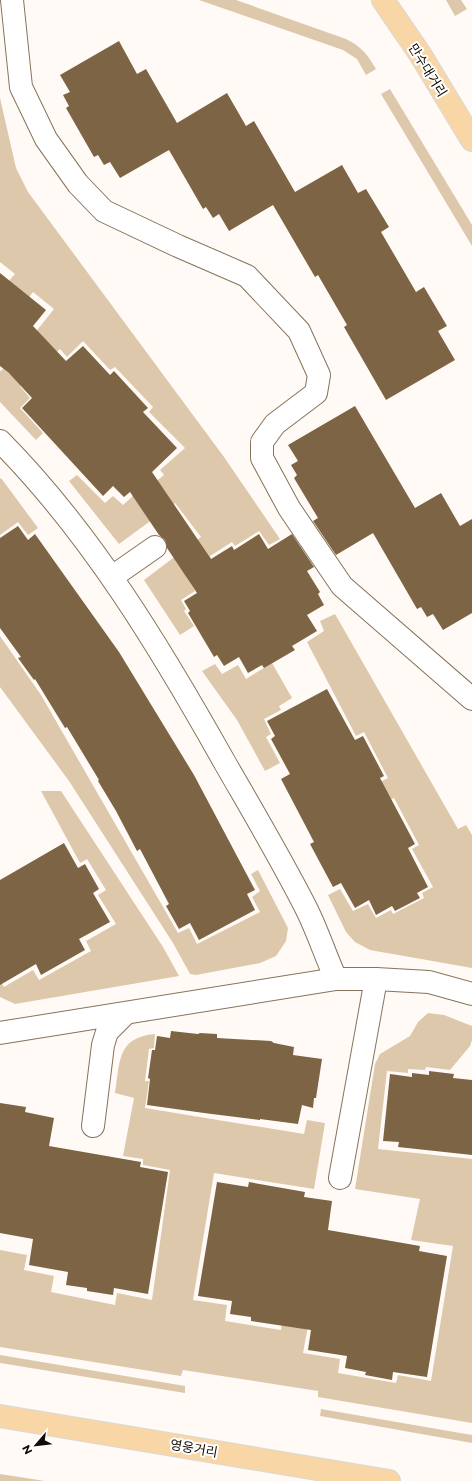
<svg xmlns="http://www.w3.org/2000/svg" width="472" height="1481" font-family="Montserrat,'Noto Sans KR',sans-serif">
  <rect width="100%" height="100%" fill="#fffaf5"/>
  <!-- green -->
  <g fill="#ddc8ac">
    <path d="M 199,0 L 236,0 L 346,39 C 361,46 368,55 376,69 L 366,75 L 357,59 L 343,50 Z"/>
    <polygon points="446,0 461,0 467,9 455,16"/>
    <polygon points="390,89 472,225 472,246 381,94"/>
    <polygon points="0,98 16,168 28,192 224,457 280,539 269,545 259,531 235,546 232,542 210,556 211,560 186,576 195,591 181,600 186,609 184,611 194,626 180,635 144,580 201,537 175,503 119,544 69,481 77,475 105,503 113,496 123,505 135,494 138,496 164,475 160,470 185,448 149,412 153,407 115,367 110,370 83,341 67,357 60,349 20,386 30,398 20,408 43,433 36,440 0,402 0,371 1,371 38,329 54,309 33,292 27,300 6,284 15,274 0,262"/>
    <polygon points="1,478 38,528 28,535 18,522 0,535 0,479"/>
    <polygon points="335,614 458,829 466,825 472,835 472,968 370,950 355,942 346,932 328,895 340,889 353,911 368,904 376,918 391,910 393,914 424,898 422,893 433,887 412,849 419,845 394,798 389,800 380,782 388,778 364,732 356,736 307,642 324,631 320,621"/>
    <polygon points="0,636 41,695 178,933 189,928 197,944 260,912 252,897 260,891 251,874 258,870 288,928 286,941 276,956 260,963 196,975 190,974 173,943 69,781 0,687"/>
    <polygon points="272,663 292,698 279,706 281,710 264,719 271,734 266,737 280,763 265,771 237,720 202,671 215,664 222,674 238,665 246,679"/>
    <polygon points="41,791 61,791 163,947 179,976 15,1004 0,997 0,981 4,987 33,970 39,980 91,951 86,941 116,924 98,895 106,890 87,859 80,863"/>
    <path d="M 428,1013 L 444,1015 L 472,1026 L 472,1040 L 470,1046 L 450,1070 L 426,1067 L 425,1070 L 408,1069 L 408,1073 L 387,1071 L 378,1149 L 472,1159 L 472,1423 L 318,1397 L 318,1391 L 183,1370 L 181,1376 L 0,1347 L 0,1250 L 27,1255 L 24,1270 L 54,1276 L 51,1292 L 115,1305 L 117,1293 L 152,1300 L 170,1170 L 143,1165 L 143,1159 L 123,1156 L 134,1098 L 115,1093 C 120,1062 117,1037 155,1034 L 154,1048 L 149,1049 L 145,1081 L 149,1081 L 145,1108 L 304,1134 L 307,1120 L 325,1123 L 314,1189 L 214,1173 L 193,1300 L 227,1305 L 225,1321 L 281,1330 L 282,1322 L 308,1326 L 303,1353 L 340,1359 L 338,1373 L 396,1383 L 398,1375 L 431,1381 L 453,1246 L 411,1240 L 420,1199 L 355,1189 L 375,1064 L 380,1054 L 410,1036 L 418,1022 Z"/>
    <polygon points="0,1355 185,1386 185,1393 0,1363"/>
    <polygon points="321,1409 472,1435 472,1443 320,1416"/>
    <polygon points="0,1474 45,1481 0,1481"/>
  </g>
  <!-- building -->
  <g fill="#7c6444">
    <polygon points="119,41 137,74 146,69 177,123 227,93 246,126 254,121 295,192 342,165 358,193 366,189 389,227 381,232 416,292 424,287 447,326 438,331 455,360 386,400 344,327 347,325 318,275 315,277 273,205 229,231 219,214 213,218 206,207 203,209 169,150 120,178 110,162 104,165 98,155 94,157 66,108 69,106 63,95 70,92 60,75"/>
    <polygon points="0,273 46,310 33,326 66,361 83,346 110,375 114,371 148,408 143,412 177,448 152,472 211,559 232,546 234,550 259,534 268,549 292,534 314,567 307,571 320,592 318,594 324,605 307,615 317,631 292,646 295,650 264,668 262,665 248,673 239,657 224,666 217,655 214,657 188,613 190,611 184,601 197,593 167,548 165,540 159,535 130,492 124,497 113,486 103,496 22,408 32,398 8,372 0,366"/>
    <polygon points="355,406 415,508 441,493 460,526 472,519 472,613 443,630 433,614 427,617 421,607 417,609 373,533 336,555 313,521 318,518 294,478 297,475 291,465 298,461 288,445"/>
    <polygon points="18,526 28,540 35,534 119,652 194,775 255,890 247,894 255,910 199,940 190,923 179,929 166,906 169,904 140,849 137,851 116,811 98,781 99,780 67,727 65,728 35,679 34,680 18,658 21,657 0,628 0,538"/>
    <polygon points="327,689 355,740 363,736 384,776 380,778 415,844 408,848 428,887 417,893 420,898 395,911 392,906 376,915 369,900 355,908 341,883 333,887 310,844 314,842 281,779 290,774 271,739 275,736 267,721"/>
    <polygon points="64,843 78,868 85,864 99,889 93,893 110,922 79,939 85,950 41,975 36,964 0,985 0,880"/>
    <polygon points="171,1031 198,1034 200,1033 217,1034 217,1038 271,1041 274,1043 294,1047 293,1055 322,1059 316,1098 314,1098 313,1108 302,1105 298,1124 260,1119 260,1120 204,1113 147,1105 150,1079 148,1078 152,1050 155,1050 157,1036 170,1038"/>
    <polygon points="429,1071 454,1074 453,1078 472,1080 472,1155 398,1147 399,1142 383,1141 390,1074 412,1077 412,1073 429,1075"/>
    <polygon points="0,1103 26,1107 25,1112 54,1118 49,1146 141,1162 140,1167 168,1172 148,1294 114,1288 113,1295 87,1291 87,1288 66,1285 68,1272 29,1265 33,1239 0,1233"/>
    <polygon points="217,1182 248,1187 249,1182 305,1192 304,1197 332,1201 328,1230 420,1246 419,1251 447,1256 427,1377 393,1372 392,1380 365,1375 366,1372 345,1368 347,1356 308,1350 311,1330 251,1321 251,1317 230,1314 232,1301 198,1296"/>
  </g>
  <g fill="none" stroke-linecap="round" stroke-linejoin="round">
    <defs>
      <g id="minor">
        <polyline points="12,0 21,87 46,139 78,184 104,211 178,246 247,276 299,331 319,375 316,393 275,424 262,442 262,458 289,508 342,586 472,699"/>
        <path d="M 0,441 C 92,534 161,649 225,763 C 252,810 280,857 305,906 C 317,929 325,955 336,979"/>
        <polyline points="112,577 155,547"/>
        <polyline points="0,1033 336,979 376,979 429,982 472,994"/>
        <polyline points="93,1126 103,1045 107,1032 125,1014"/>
        <polyline points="340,1178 376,979"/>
      </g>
      <g id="primary">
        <polyline points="383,0 420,54 472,140"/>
        <polyline points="0,1416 389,1481"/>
      </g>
    </defs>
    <!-- minor casing -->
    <use href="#minor" stroke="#86735b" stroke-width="24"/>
    <!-- primary casing -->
    <use href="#primary" stroke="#d9d8d7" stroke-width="24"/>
    <!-- minor -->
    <use href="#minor" stroke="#fff" stroke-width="22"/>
    <!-- primary -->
    <use href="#primary" stroke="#f8d6a6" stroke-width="22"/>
  </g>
  <g text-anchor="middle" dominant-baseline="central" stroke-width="4" stroke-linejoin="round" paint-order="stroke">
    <!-- street labels -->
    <g font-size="13" fill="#110b03" stroke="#fff">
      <text transform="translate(428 70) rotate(58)">만수대거리</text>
      <text transform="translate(194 1448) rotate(10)">영웅거리</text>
    </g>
  </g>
  <!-- north arrow -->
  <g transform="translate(36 1445) rotate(242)" stroke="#ffffff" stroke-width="3" paint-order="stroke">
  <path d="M0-3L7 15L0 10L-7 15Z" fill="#110b03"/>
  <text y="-6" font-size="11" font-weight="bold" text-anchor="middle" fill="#110b03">N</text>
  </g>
</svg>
